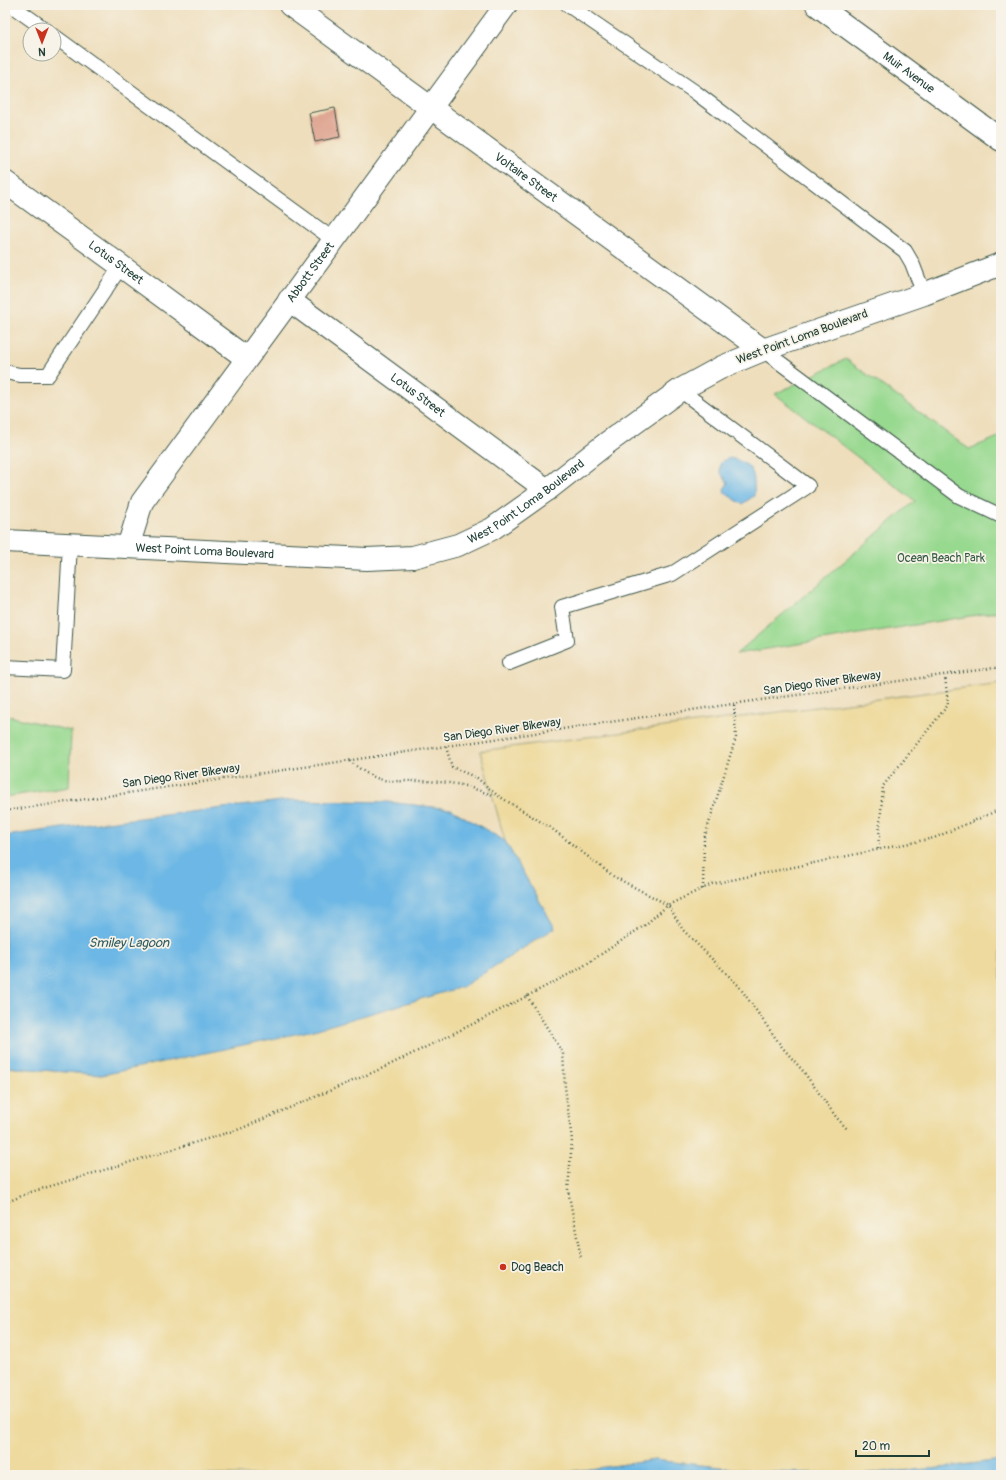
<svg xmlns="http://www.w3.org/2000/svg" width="1006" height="1480" font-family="Pangolin,sans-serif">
  <rect width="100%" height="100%" fill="#f7f3e8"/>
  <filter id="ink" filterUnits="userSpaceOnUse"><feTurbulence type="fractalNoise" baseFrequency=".025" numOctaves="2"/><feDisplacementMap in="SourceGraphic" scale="8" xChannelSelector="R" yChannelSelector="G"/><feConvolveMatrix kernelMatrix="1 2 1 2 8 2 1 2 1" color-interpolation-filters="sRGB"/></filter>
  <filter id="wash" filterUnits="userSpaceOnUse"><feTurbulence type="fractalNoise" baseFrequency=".012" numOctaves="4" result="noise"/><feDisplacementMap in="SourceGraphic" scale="16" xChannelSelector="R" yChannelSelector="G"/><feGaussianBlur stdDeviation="0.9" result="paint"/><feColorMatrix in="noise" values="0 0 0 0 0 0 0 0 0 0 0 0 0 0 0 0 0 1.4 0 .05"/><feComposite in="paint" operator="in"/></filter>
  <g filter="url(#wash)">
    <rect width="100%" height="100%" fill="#eedebc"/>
    <!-- green -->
    <g fill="#98d990" stroke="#5c8b62">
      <polygon points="846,359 969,449 1001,436 1001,611 736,654 915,501 775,394"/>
      <polygon points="5,715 71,731 69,787 5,797"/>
    </g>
    <!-- sand -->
    <polygon fill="#eeda9e" stroke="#868c69" points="1001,683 1001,1460 941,1468 858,1474 764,1472 655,1460 547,1475 5,1475 5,1067 102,1075 555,928 505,841 480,751"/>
    <!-- water -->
    <g fill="#6cb7e5" stroke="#467a8c">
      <path d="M 730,458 C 754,464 755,473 754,496 L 742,504 L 725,493 L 724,489 L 728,483 L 720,472 L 720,464 L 724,460 Z"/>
      <polygon points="290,800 388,802 451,809 505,841 555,928 462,987 314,1030 102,1075 5,1067 5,836 98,823"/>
      <polygon points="655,1460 764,1472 858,1474 941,1468 1001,1460 1001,1475 547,1475"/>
    </g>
    <g id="blocks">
      <!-- building -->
      <polygon fill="#dea38f" points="335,108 340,137 315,142 309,113"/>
    </g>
  </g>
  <g filter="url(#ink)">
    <use href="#blocks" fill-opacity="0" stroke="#3e5548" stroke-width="1"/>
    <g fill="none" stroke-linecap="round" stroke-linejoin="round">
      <defs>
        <g id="service">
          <polyline points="11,5 46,30"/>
          <polyline points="568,5 695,92 905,251 912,263 924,294"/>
          <polyline points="54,36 334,240"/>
          <polyline points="763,350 959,496 1001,516"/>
          <polyline points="5,372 20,375 48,375 121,266"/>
          <polyline points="509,663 567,640 562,607 672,574 808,486 680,390"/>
          <polyline points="5,667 63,670 70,544"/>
        </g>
        <g id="minor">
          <path id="s1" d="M 817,5 L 1001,140"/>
          <path id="s2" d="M 5,182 L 121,266 L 246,358"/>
          <path id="s3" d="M 289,300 L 547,490"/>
          <polyline points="763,350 924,294 1001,264"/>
        </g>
        <g id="tertiary">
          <path id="s4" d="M 290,5 L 763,350"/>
          <path id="s5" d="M 5,541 L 367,559 L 413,557 L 458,545 L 492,529 L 547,490 L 607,443 L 680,390 L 722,367 L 763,350"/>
          <path id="s6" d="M 128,547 L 142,502 L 506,5"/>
        </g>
      </defs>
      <!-- service casing -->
      <use href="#service" stroke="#3e5548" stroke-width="16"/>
      <!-- minor casing -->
      <use href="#minor" stroke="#3e5548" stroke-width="24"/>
      <!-- tertiary casing -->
      <use href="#tertiary" stroke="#3e5548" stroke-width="24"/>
      <!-- path -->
      <g stroke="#3e5548" stroke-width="2.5" stroke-dasharray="1 3" stroke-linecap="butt">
        <polyline points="446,747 452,767 477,778 497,795 551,828 613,876 668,905 683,930 738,985 782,1047 803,1071 836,1117 848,1130"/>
        <path d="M 350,761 C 358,768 368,775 379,779 C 390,782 404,781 416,781 C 429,781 443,782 456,784 C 470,786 482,793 495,795"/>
        <polyline points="5,811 746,702 1001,667"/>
        <polyline points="878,849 883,786 948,705 945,676"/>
        <polyline points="703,889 704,839 736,737 734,704"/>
        <polyline points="527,996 563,1053 565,1087 572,1140 568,1190 581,1258"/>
        <polyline points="5,1203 31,1192 240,1129 383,1068 481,1020 579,969 645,925 668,905 712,884 934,838 1001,809"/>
      </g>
      <!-- service -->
      <use href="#service" stroke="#fff" stroke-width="14"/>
      <!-- minor -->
      <use href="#minor" stroke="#fff" stroke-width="22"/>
      <!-- tertiary -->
      <use href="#tertiary" stroke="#fff" stroke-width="22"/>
    </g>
  </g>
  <!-- markers -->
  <circle fill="#c8321e" stroke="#f7f3e8" stroke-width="1.5" cx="503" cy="1267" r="4"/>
  <g text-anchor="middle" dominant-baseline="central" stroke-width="3.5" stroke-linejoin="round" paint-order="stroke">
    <!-- street labels -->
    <g font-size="12" fill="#1f3d34" stroke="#f7f3e8">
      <text stroke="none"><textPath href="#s1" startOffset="114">Muir Avenue</textPath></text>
      <text stroke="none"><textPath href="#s4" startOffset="292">Voltaire Street</textPath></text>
      <text stroke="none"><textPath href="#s2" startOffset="137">Lotus Street</textPath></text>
      <text stroke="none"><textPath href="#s6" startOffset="332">Abbott Street</textPath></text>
      <text transform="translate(802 337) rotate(-20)">West Point Loma Boulevard</text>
      <text stroke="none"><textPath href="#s3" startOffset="160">Lotus Street</textPath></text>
      <text stroke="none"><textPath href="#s5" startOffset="536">West Point Loma Boulevard</textPath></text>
      <text stroke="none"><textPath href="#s5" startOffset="200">West Point Loma Boulevard</textPath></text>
      <text transform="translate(822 683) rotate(-8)">San Diego River Bikeway</text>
      <text transform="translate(502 730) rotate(-8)">San Diego River Bikeway</text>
      <text transform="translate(181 776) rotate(-8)">San Diego River Bikeway</text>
    </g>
    <!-- park labels -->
    <g font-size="12" fill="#375c46" stroke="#f7f3e8">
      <text x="941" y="558">Ocean Beach Park</text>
    </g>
    <!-- poi labels -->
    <g font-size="12" fill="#1f3d34" stroke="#f7f3e8" text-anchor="start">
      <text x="511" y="1267">Dog Beach</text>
    </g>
    <!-- water labels -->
    <g font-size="13" font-style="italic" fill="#325c60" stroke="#f7f3e8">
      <text x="129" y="943">Smiley Lagoon</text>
    </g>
  </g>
  <!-- margin -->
  <rect width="1006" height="1480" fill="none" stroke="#f7f3e8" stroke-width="20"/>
  <!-- north arrow -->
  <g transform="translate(42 42) rotate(180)"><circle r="19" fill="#f7f3e8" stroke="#a1aaa0"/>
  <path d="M0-3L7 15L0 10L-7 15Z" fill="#c8321e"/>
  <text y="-6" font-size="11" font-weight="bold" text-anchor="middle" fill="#1f3d34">N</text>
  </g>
  <!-- scale -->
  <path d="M856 1450v6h73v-6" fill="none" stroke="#1f3d34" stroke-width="2"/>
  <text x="862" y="1450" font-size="12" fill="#1f3d34" stroke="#f7f3e8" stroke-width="3" paint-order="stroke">20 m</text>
</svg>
